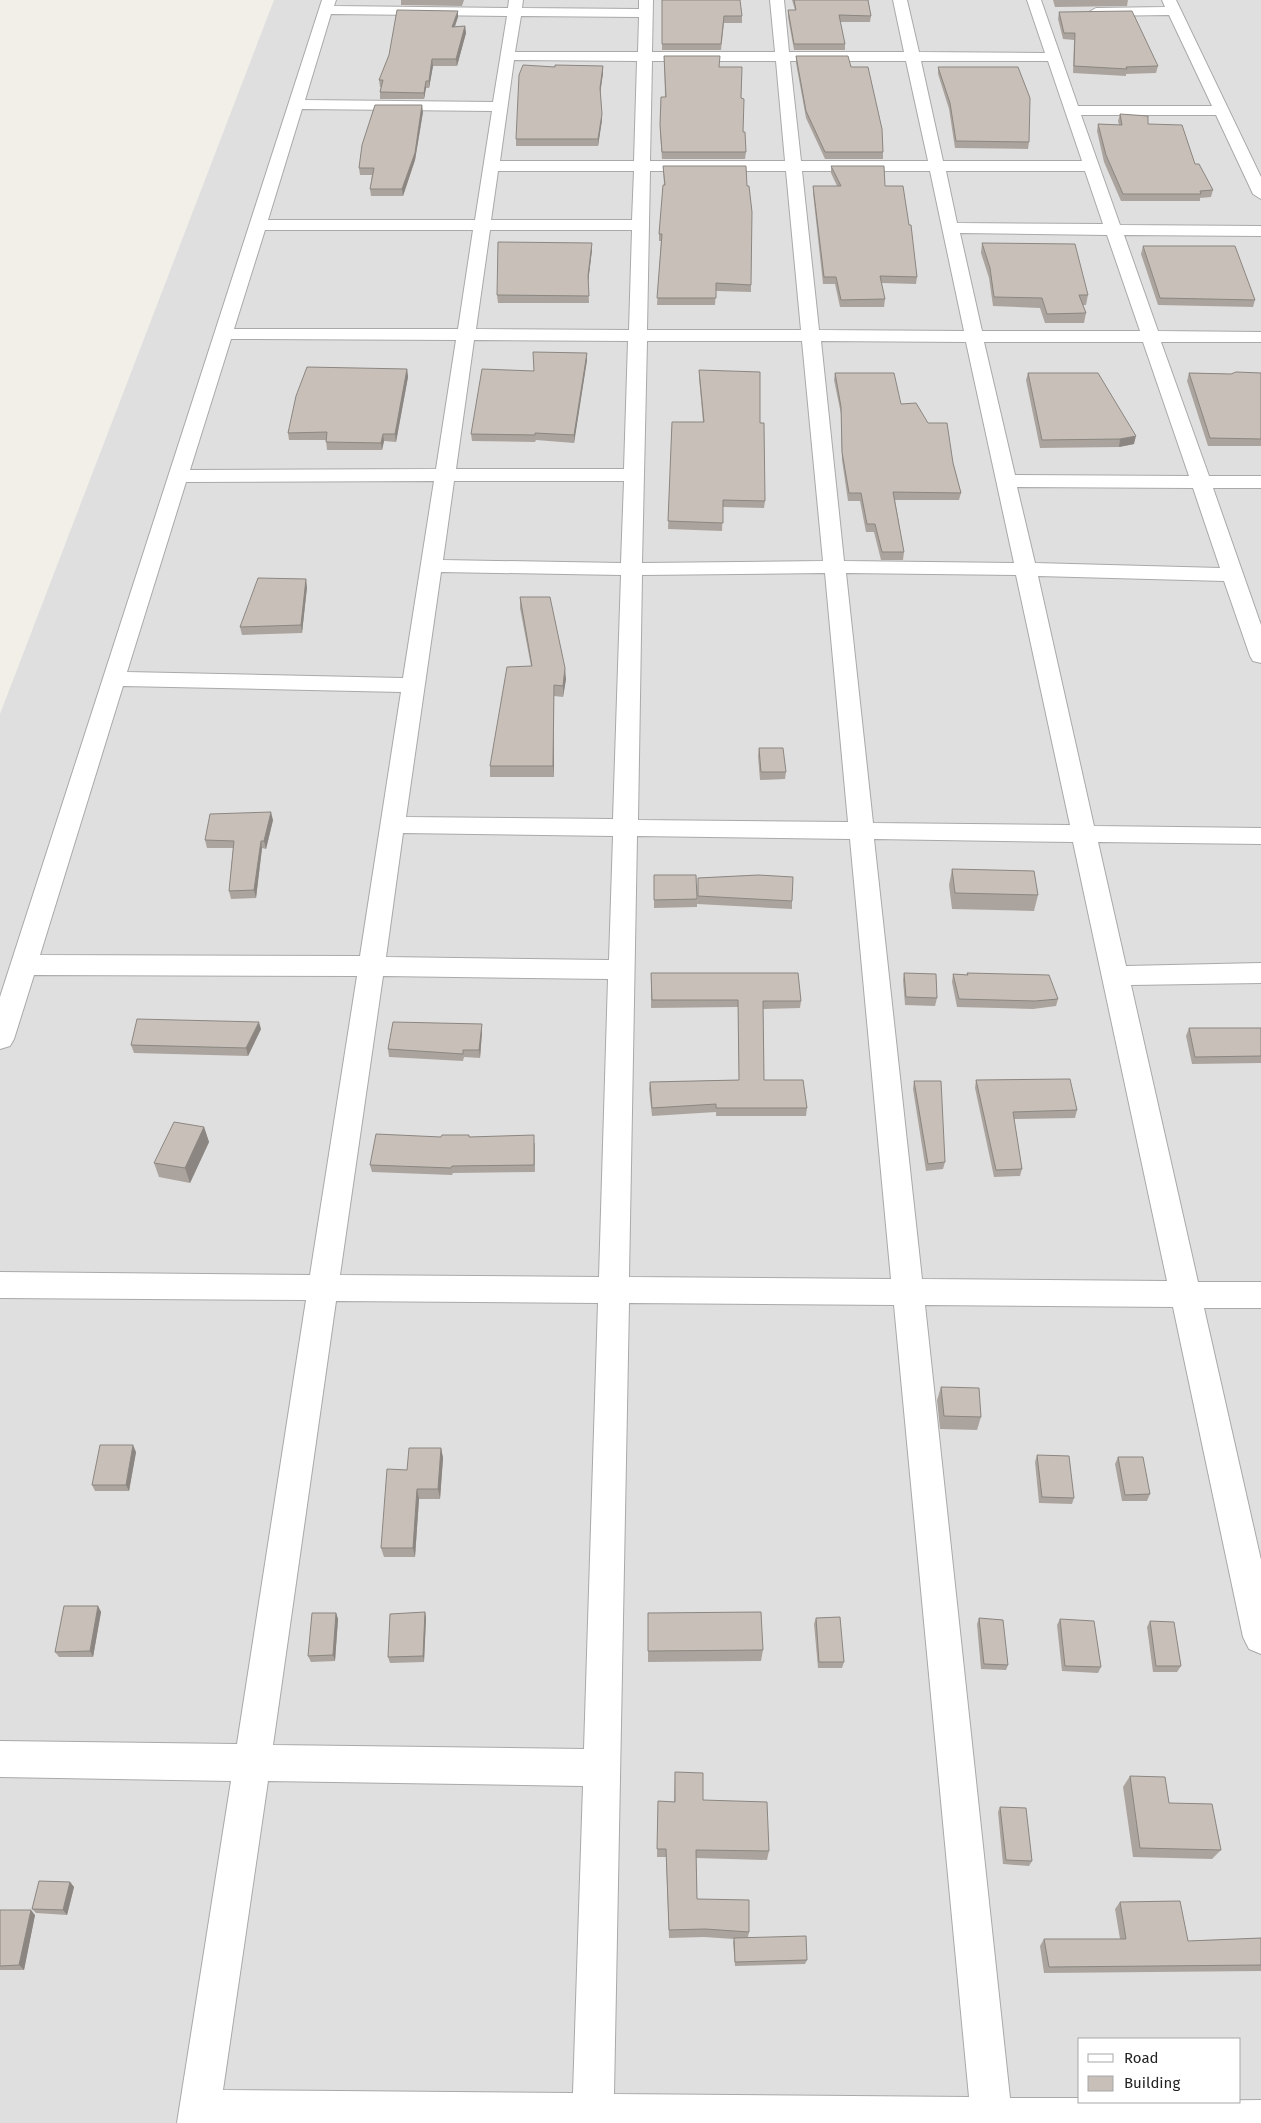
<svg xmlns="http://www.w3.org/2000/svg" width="1261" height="2123" font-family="'Fira Sans',sans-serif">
  <rect width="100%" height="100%" fill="#f2efe9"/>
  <!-- residential -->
  <path fill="#e0dfdf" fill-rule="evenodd" d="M 274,0 L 1261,0 L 1261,2123 L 0,2123 L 0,714 ZM 1080,2039 L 1240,2039 L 1240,2102 L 1080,2102 Z"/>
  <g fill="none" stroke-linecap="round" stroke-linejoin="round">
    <defs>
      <path id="minor" d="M 322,0 L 336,0 L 334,6 L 508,8 L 509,0 L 523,0 L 522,8 L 639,9 L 639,0 L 653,0 L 652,52 L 775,52 L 770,0 L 784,0 L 789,52 L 904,52 L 893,0 L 907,0 L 919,52 L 1045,53 L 1027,0 L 1041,0 L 1078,106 L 1212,106 L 1169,15 L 1096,16 L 1089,12 L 1096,8 L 1165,7 L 1162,0 L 1176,0 L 1261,177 L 1261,199 L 1253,194 L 1216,115 L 1081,115 L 1120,225 L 1261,226 L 1261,236 L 1124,235 L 1158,331 L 1261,332 L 1261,342 L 1161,342 L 1209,476 L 1261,476 L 1261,488 L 1213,488 L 1261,625 L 1261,663 L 1253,661 L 1250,656 L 1224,581 L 1038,576 L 1094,826 L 1261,828 L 1261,844 L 1098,842 L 1126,966 L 1261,963 L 1261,983 L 1131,985 L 1198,1282 L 1261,1282 L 1261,1308 L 1204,1308 L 1261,1560 L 1261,1654 L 1249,1649 L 1243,1637 L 1173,1307 L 925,1305 L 1010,2098 L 1080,2098 L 1080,2102 L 1261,2100 L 1261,2123 L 177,2123 L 231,1781 L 0,1777 L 0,1741 L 237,1744 L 306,1300 L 0,1298 L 0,1272 L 310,1275 L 357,976 L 34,975 L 14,1039 L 10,1046 L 0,1049 L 0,997 ZM 331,14 L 507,16 L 493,102 L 305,100 ZM 521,16 L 639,17 L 638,52 L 515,52 ZM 514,60 L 637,61 L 634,161 L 500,161 ZM 652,61 L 776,61 L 785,161 L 650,161 ZM 790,61 L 906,61 L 928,161 L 801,161 ZM 921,61 L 1048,61 L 1082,161 L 943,161 ZM 302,109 L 492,111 L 475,220 L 268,220 ZM 498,171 L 634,171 L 632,220 L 491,220 ZM 650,171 L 786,171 L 801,330 L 647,330 ZM 802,171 L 930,171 L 964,331 L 819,330 ZM 946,171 L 1085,171 L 1103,224 L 957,223 ZM 265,230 L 473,230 L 458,329 L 234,329 ZM 490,230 L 632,230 L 629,330 L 476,329 ZM 960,233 L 1107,235 L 1140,331 L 982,331 ZM 231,339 L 456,340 L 436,469 L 190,470 ZM 474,340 L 628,341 L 624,469 L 456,469 ZM 647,341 L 802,341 L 823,561 L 642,563 ZM 821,341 L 966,342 L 1014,563 L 844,561 ZM 984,342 L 1143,342 L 1189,476 L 1015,475 ZM 434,481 L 403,678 L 127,672 L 186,482 ZM 454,481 L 624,481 L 621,563 L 443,560 ZM 1017,487 L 1193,488 L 1220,568 L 1035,563 ZM 441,572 L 621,575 L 613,819 L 406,817 ZM 825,573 L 848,822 L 638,820 L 642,575 ZM 846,573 L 1016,575 L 1070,825 L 873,823 ZM 123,686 L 401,692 L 360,956 L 40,955 ZM 403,833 L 613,836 L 609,960 L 386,957 ZM 637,836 L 850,839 L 891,1279 L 629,1277 ZM 874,839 L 1073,842 L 1167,1281 L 922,1279 ZM 383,976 L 608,979 L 599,1277 L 340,1275 ZM 336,1301 L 598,1303 L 584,1749 L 273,1745 ZM 629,1303 L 894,1305 L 969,2097 L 614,2094 ZM 268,1781 L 583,1786 L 573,2093 L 223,2090 Z"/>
    </defs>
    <!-- minor casing -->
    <use href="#minor" stroke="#a9a9a9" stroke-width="2"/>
    <!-- minor -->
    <use href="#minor" fill="#fff" fill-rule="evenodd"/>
  </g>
  <!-- wall -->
  <g fill="#aba49e">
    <polygon points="401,0 464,0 462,6 401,5"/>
    <polygon points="662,0 742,16 742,23 724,23 721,50 662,50"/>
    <polygon points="792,0 868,0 871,16 870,22 840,22 845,44 845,50 794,50 788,17 788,10 795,10"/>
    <polygon points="1053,0 1128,0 1127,6 1055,7"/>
    <polygon points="458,11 458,17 455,27 465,26 466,33 457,66 433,66 429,88 426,88 424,99 380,99 380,92 381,87 380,87 379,80"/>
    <polygon points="1059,12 1158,66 1156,73 1126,74 1126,76 1073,73 1074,40 1063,39 1058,19"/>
    <polygon points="664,56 720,67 741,98 743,132 746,152 745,159 662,159 660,132 661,97 665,97"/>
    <polygon points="796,56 851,67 883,152 883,159 825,159 806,118 796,63"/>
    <polygon points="603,66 603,73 600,93 602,120 598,146 516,146 516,139 555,67"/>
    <polygon points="938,67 1029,142 1028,149 955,148 949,109 938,74"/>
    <polygon points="423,112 415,160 403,196 371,196 370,189 372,175 360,175 359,168"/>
    <polygon points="1120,114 1148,124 1195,164 1213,190 1211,197 1200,198 1200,201 1121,201 1104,162 1097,131 1098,124 1119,125 1118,121"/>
    <polygon points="663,166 747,186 751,285 751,292 716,291 715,305 657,305 661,241 659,241 659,234 664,185"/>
    <polygon points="831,166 885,186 917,277 916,284 881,283 885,299 884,307 840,307 835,284 823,284 813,193 813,186 837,186 831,173"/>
    <polygon points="982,243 1088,295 1086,305 1083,305 1086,313 1084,323 1045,323 1040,308 993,306 989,278 981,253"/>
    <polygon points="1143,246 1255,300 1253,307 1158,305 1141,254"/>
    <polygon points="592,250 588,282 589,303 498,303 497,295"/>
    <polygon points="587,353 587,360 574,443 536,440 535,442 472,441 471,434 534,371"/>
    <polygon points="407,369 408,377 396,442 384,441 382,450 327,450 326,440 289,440 288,433"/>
    <polygon points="699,370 760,423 765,501 764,508 723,507 722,531 668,529 672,422 703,422 699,378"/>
    <polygon points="835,373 901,404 953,463 961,493 959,500 895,500 904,552 903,560 881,560 874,532 866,532 860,501 848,501 842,460 841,414 834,380"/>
    <polygon points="1028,373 1134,444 1119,447 1040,448 1026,380"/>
    <polygon points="1189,373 1231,374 1261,373 1261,446 1208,446 1187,381"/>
    <polygon points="307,587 302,633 242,635 240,627"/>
    <polygon points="520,597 566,679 563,697 554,696 554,777 490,777 490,766 531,666 520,608"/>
    <polygon points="759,748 786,772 785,779 760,780 758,756"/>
    <polygon points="273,820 266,849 262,848 256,898 231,899 229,891 233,848 207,848 205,840"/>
    <polygon points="952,869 1038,895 1034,911 952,909 949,885"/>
    <polygon points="654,875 697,899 697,907 654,908"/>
    <polygon points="698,878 792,901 792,909 697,904"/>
    <polygon points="651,973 801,1001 800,1008 763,1009 764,1080 807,1108 806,1116 716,1116 716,1112 652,1116 649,1089 650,1082 739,1080 738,1007 651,1008"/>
    <polygon points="904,973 937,998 935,1006 905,1005 903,980"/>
    <polygon points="967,973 1058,999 1056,1006 1033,1009 957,1007 952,982 953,974 967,975"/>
    <polygon points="482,1024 482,1032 480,1058 464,1057 463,1061 389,1057 388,1049"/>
    <polygon points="1189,1028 1261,1028 1261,1063 1192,1064 1186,1036"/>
    <polygon points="261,1029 248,1056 134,1053 131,1045"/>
    <polygon points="976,1080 1077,1110 1075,1118 1014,1119 1022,1169 1020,1176 994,1177 975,1088"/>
    <polygon points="914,1081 945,1162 943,1169 926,1171 913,1089"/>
    <polygon points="204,1127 209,1142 190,1183 159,1177 154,1163"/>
    <polygon points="441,1137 470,1137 535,1143 535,1172 453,1173 452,1175 372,1172 370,1165"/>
    <polygon points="941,1387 981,1417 977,1430 940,1429 937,1400"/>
    <polygon points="441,1448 443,1458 440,1499 419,1499 415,1557 384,1557 381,1548 407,1470"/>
    <polygon points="136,1452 129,1491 95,1491 92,1485"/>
    <polygon points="1037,1455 1074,1498 1072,1504 1039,1503 1035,1462"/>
    <polygon points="1118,1457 1150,1494 1147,1501 1122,1501 1115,1464"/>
    <polygon points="98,1606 101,1612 93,1657 59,1657 55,1652"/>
    <polygon points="425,1612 426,1618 424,1662 390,1663 388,1657"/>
    <polygon points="336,1613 338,1619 335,1661 311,1662 308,1656"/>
    <polygon points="648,1613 763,1650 761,1661 648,1662"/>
    <polygon points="816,1618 844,1662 842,1668 818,1668 814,1624"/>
    <polygon points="979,1618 1008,1665 1006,1670 981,1669 977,1624"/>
    <polygon points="1060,1619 1101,1667 1098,1673 1062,1671 1057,1625"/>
    <polygon points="1150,1621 1181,1666 1177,1672 1153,1672 1147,1627"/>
    <polygon points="675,1772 703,1800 769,1851 767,1860 696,1858 697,1899 749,1932 748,1937 807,1960 805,1964 735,1966 733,1942 734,1939 704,1937 669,1938 666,1857 657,1857 658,1801 674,1802"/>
    <polygon points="1130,1776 1169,1803 1221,1850 1212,1859 1133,1857 1123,1787"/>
    <polygon points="1000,1807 1032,1861 1029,1866 1003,1864 998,1812"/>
    <polygon points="70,1882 74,1887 67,1915 36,1913 32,1909"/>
    <polygon points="1120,1902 1188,1941 1261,1938 1261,1971 1044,1973 1040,1946 1044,1939 1120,1939 1115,1909"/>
    <polygon points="0,1910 35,1915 24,1970 0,1970"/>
  </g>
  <!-- shaded-wall -->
  <g fill="#8b8681">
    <polygon points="458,11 458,17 452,33 452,27"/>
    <polygon points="465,26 466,33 457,66 456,59"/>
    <polygon points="432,59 433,66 429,88 429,81"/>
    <polygon points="603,66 603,73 600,95 600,88"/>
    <polygon points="426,81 426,88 424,99 424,93"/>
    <polygon points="422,105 423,112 415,160 403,196 402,189"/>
    <polygon points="602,114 602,120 598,146 598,139"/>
    <polygon points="592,243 592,250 588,283 588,276"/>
    <polygon points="587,353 587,360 574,443 574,435"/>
    <polygon points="407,369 408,377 396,442 395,434"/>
    <polygon points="383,434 384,441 382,450 381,443"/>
    <polygon points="1136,436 1134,444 1119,447 1120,439"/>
    <polygon points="306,579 307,587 302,633 301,625"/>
    <polygon points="565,668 566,679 563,697 563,686"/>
    <polygon points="554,685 554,777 553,766"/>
    <polygon points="271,812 273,820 266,849 264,841"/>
    <polygon points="261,841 262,848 256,898 254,890"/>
    <polygon points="259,1022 261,1029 248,1056 246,1048"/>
    <polygon points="482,1024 482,1032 480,1058 479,1050"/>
    <polygon points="204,1127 209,1142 190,1183 185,1168"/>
    <polygon points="133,1445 136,1452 129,1491 126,1485"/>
    <polygon points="441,1448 443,1458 440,1499 438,1489"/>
    <polygon points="417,1489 419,1499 415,1557 413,1548"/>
    <polygon points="98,1606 101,1612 93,1657 90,1651"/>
    <polygon points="425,1612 426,1618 424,1662 423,1656"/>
    <polygon points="336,1613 338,1619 335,1661 333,1655"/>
    <polygon points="70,1882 74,1887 67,1915 63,1910"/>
    <polygon points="31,1910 35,1915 24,1970 19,1965"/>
  </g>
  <!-- building -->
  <g fill="#c7bfb8" stroke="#8b8681">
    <polygon points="662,0 740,0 742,16 724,16 721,44 662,44"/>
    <polygon points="794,0 868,0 871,16 839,15 845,44 794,44 788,10 796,10"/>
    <polygon points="397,10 458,11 452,27 465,26 456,59 432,59 429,81 426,81 424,93 380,92 383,80 379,80 389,55"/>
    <polygon points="1132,11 1158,66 1126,67 1127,69 1074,66 1075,33 1064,33 1059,12"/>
    <polygon points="664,56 720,56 719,67 742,67 741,98 744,99 743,132 745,132 746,152 662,152 660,125 661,97 666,97"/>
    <polygon points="796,56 848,56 851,67 868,67 882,129 883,152 825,152 806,111"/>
    <polygon points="523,65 555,67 555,65 603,66 600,88 602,114 598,139 516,139 519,75"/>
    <polygon points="938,67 1018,67 1030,98 1029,142 956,141 950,103"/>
    <polygon points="375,105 422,105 415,153 402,189 370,189 374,168 359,168 362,145"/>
    <polygon points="1120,114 1148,116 1148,124 1182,125 1195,164 1199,164 1213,190 1200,191 1201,194 1123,194 1106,155 1098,124 1122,125"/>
    <polygon points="663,166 746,166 747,186 749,186 752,212 751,285 716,283 716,298 657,298 662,234 659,234 663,185 665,185"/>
    <polygon points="831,166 884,166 885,186 903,186 909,225 911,225 917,277 880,276 885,299 841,300 836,277 824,277 813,186 841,186"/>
    <polygon points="498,242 592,243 588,276 589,296 497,295"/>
    <polygon points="982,243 1075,244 1088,295 1079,295 1086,313 1047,314 1042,298 994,297 990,268"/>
    <polygon points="1143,246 1235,246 1255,300 1160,298"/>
    <polygon points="533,352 587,353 574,435 535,433 535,435 471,434 482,369 534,371"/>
    <polygon points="307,367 407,369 395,434 383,434 381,443 326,442 327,432 288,433 296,396"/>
    <polygon points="699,370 760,372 760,423 764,423 765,501 723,500 723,523 668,521 672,422 704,422"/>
    <polygon points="1236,372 1261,373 1261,439 1210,438 1189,373 1231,374"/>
    <polygon points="835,373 894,373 901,404 916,403 928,423 947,423 953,463 961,493 893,492 904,552 882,552 875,524 867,524 861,493 849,493 842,452 841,407"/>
    <polygon points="1028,373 1098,373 1136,436 1120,439 1042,440"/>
    <polygon points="258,578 306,579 301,625 240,627"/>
    <polygon points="520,597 550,597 565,668 563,686 554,685 553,766 490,766 507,667 532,666"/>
    <polygon points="759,748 783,748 786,772 761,772"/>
    <polygon points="271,812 264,841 261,841 254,890 229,891 234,841 205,840 210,814"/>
    <polygon points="952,869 1034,871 1038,895 955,893"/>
    <polygon points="654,875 696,875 697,899 654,900"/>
    <polygon points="758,875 793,877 792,901 698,896 698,878"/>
    <polygon points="651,973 798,973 801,1001 763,1001 764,1080 803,1080 807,1108 716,1108 716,1104 652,1108 650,1082 739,1080 738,1000 652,1000"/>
    <polygon points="904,973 936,974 937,998 906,997"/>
    <polygon points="967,973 1049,975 1058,999 1035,1001 959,999 953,974 968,975"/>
    <polygon points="137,1019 259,1022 246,1048 131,1045"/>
    <polygon points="393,1022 482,1024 479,1050 463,1050 463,1054 388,1049"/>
    <polygon points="1189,1028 1261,1028 1261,1056 1195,1057"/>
    <polygon points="1070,1079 1077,1110 1013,1112 1022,1169 996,1170 976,1080"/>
    <polygon points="914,1081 941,1081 945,1162 928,1164"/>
    <polygon points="174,1122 204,1127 185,1168 154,1163"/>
    <polygon points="376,1134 441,1137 442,1135 469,1135 469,1137 534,1135 534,1165 452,1166 451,1168 370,1165"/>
    <polygon points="941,1387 979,1388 981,1417 944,1416"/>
    <polygon points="100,1445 133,1445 126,1485 92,1485"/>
    <polygon points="409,1448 441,1448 438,1489 417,1489 413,1548 381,1548 387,1469 407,1470"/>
    <polygon points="1037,1455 1069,1456 1074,1498 1042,1497"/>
    <polygon points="1118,1457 1143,1457 1150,1494 1125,1495"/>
    <polygon points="64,1606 98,1606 90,1651 55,1652"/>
    <polygon points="425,1612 423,1656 388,1657 390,1614"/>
    <polygon points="761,1612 763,1650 648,1651 648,1613"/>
    <polygon points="312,1613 336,1613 333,1655 308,1656"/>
    <polygon points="840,1617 844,1662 819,1662 816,1618"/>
    <polygon points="979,1618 1003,1620 1008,1665 984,1664"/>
    <polygon points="1060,1619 1094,1621 1101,1667 1065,1666"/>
    <polygon points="1150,1621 1174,1622 1181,1666 1156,1666"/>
    <polygon points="675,1772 703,1773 703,1800 767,1802 769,1851 696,1850 697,1899 749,1900 749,1932 705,1929 669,1930 666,1849 657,1849 658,1801 675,1802"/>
    <polygon points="1130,1776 1165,1777 1169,1803 1212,1804 1221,1850 1140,1848"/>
    <polygon points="1000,1807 1026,1808 1032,1861 1006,1860"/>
    <polygon points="39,1881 70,1882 63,1910 32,1909"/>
    <polygon points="1180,1901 1188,1941 1261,1938 1261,1965 1049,1967 1044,1939 1126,1939 1120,1902"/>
    <polygon points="0,1910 31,1910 19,1965 0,1966"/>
    <polygon points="806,1936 807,1960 735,1962 734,1938"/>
  </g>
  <!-- legend -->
  <rect x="1078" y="2038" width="162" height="65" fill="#ffffff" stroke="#a7a7a7"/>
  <rect x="1088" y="2054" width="25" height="8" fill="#ffffff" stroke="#a7a7a7"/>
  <text x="1124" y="2063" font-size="15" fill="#222222">Road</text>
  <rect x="1088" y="2076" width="25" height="15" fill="#c7bfb8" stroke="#a7a7a7"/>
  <text x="1124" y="2088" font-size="15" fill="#222222">Building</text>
</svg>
